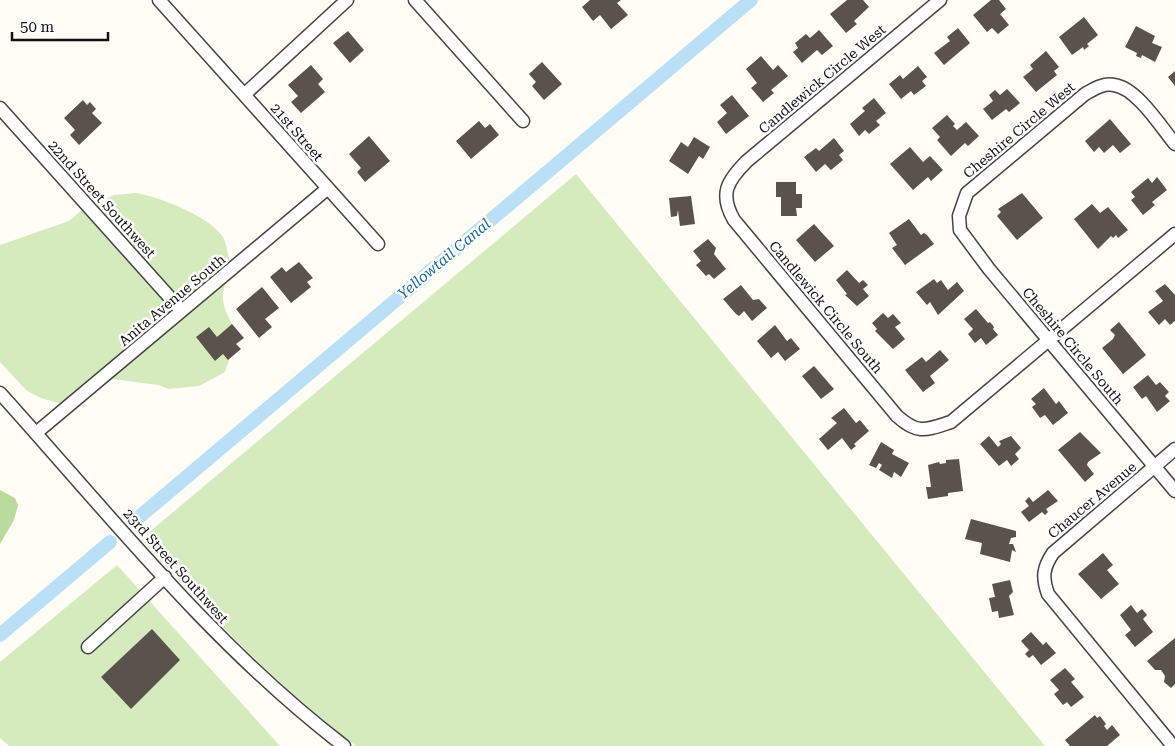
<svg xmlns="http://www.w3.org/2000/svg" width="1175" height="746" font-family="'Roboto Serif',serif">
  <rect width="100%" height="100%" fill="#fffdf5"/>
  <!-- green -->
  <g fill="#d5ebbd">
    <path d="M 576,174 L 1045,746 L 356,746 C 276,685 208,614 141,539 Z"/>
    <path d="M 136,193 C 160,197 209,216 223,237 C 226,243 228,253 229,259 C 231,267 222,287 223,300 C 224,313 234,324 237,336 L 225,372 L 199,386 L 169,389 L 158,385 L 113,379 L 83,398 L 65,405 L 41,398 L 27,391 L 0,362 L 0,245 L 69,221 L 83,209 L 114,195 Z"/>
    <polygon points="117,565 280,746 9,746 0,738 0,662"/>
  </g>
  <!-- forest -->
  <polygon fill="#b9dc9c" points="0,490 15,498 18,505 14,520 0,544"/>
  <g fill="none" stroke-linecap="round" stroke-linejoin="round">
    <!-- canal -->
    <g stroke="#b9e0f7" stroke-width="14">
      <polyline points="138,518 751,0"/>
      <polyline points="0,635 110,542"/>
    </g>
  </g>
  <!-- building -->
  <g fill="#5a524d">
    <polygon points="590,0 621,0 617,3 628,15 611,29 600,15 593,21 582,7"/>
    <polygon points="847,0 863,0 869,7 854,21 857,24 846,33 830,14"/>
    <polygon points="991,0 999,0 1006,9 1000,14 1009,25 998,34 992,28 987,32 973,15"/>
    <polygon points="1084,17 1098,35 1087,44 1089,46 1084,50 1083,47 1072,55 1059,37"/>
    <polygon points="1136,26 1155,36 1152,43 1162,47 1155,62 1142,55 1141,58 1136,56 1137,53 1125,47"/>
    <polygon points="958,28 970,43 944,65 934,53 950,41 947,37"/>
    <polygon points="819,30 833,46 822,55 817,50 802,63 793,52 798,48 795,43 806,34 810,38"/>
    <polygon points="348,31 364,50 350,63 333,43"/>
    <polygon points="1046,51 1059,67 1054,71 1057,75 1036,92 1023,77 1033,69 1030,65"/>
    <polygon points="761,56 773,70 778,65 788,76 771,90 774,93 763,102 751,88 757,83 746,69"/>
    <polygon points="542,62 562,84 544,100 532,86 536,82 529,74"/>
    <polygon points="311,65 323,79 318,84 325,92 301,113 291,102 298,96 288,85"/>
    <polygon points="918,66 927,77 922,81 926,86 914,95 911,91 901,99 889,84 900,75 903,79"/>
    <polygon points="1175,71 1175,86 1168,77"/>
    <polygon points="1007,89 1020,103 1009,112 1006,109 992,120 983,109 993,101 989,95 995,90 1000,95"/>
    <polygon points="732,95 749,116 726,134 717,122 727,113 720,105"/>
    <polygon points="874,98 886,113 876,121 880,125 869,134 865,130 859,136 850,124 865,111 862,108"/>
    <polygon points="83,100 87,105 90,102 96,109 92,113 102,123 79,145 70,135 75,130 64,118"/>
    <polygon points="947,115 955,124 953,126 957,130 966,122 979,136 968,146 965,143 951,156 937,140 940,137 932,128"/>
    <polygon points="1110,119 1131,144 1120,153 1113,145 1104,153 1099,147 1094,152 1085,141"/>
    <polygon points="479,121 485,128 490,124 499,135 471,159 456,141"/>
    <polygon points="369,136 390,161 365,182 357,172 361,168 349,154"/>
    <polygon points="694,137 710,147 703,159 699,156 688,174 669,161 681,142 688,147"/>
    <polygon points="834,138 844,151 839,155 843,160 831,170 825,164 816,172 804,157 816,148 819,151"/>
    <polygon points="910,147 923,162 930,156 943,170 931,181 928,177 913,190 890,164"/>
    <polygon points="1157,177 1167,190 1152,202 1155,205 1143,215 1131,200 1135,197 1131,192 1148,178 1152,183"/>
    <polygon points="776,182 796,182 796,194 802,194 802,208 796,208 797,216 781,216 781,197 776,197"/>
    <polygon points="1022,193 1043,218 1017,240 997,216 1001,212 998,209"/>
    <polygon points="691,196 695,224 680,226 678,210 677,216 671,217 669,198"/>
    <polygon points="1092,204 1100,213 1108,207 1128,230 1118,238 1116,235 1113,238 1111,236 1098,249 1074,219"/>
    <polygon points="909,219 921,235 924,233 927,235 934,244 905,265 892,248 897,245 889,233"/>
    <polygon points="814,224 834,246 815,262 796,240"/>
    <polygon points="708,239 716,248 714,254 726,269 714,279 709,274 706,276 696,265 701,261 693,251"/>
    <polygon points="299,262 313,278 307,282 311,287 291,303 270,277 282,267 286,272"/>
    <polygon points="847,270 859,283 863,280 868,285 863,289 869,296 857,306 845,295 847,294 836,280"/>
    <polygon points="934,279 937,283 941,280 948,290 957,282 964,291 938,315 930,302 927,305 916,292"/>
    <polygon points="1165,284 1175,295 1175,321 1170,325 1165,319 1159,325 1148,312 1163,301 1155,291"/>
    <polygon points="741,285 753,300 759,299 767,308 752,321 744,311 739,316 736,314 723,299"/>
    <polygon points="262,287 279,308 265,319 272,327 259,338 236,309"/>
    <polygon points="976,309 988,323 990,322 994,327 993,329 998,335 986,345 981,338 975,343 968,334 973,329 964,319"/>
    <polygon points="883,313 888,318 893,314 901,323 895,327 905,339 893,349 875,331 877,329 872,323"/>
    <polygon points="1119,322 1146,355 1123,374 1102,348 1113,339 1115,335 1110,330"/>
    <polygon points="232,324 244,338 236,344 241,349 228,360 223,354 215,361 196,337 209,327 217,337"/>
    <polygon points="775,325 787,341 791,338 800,349 785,361 778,352 771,358 757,341"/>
    <polygon points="940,350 949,360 930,376 935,383 923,392 905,370 922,357 926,362"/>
    <polygon points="814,366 834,389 821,399 802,376"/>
    <polygon points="1148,375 1156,385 1160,382 1169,392 1165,396 1170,401 1157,412 1146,396 1142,399 1133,387"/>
    <polygon points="1044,388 1056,404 1059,401 1068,413 1053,425 1045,415 1040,418 1032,407 1036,404 1031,399"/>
    <polygon points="844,408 856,423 860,420 869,431 854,444 856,446 851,450 842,438 828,450 819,439 837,423 831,418"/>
    <polygon points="1080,432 1101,453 1088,462 1087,465 1094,474 1085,482 1058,450"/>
    <polygon points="989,436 998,447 1001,444 999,441 1011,436 1021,448 1015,454 1019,459 1011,466 1007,460 999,466 980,444"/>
    <polygon points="881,442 894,450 892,454 909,463 901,477 894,472 892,478 879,470 882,465 879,463 876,468 869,465"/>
    <polygon points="959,459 963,491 948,493 948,496 928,499 926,487 931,487 928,465 939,462 940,464 946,463 946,460"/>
    <polygon points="1048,490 1058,501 1046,509 1048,512 1045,515 1042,512 1029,522 1021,512 1029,506 1025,501 1029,497 1033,502"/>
    <polygon points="971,519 1016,531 1016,537 1011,538 1009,544 1013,544 1016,552 1012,550 1010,562 980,554 982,543 965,539"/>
    <polygon points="1103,553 1113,565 1107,570 1119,584 1101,599 1078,574"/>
    <polygon points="1010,580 1013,592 1009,596 1014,615 999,618 998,611 992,612 989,598 995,597 992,584"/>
    <polygon points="1131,605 1137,613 1142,609 1147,615 1143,619 1153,632 1135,647 1125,635 1131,630 1120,615"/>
    <polygon points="152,629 180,660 131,709 101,677"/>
    <polygon points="1031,632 1043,645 1046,642 1056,653 1041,665 1033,655 1029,658 1025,654 1029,650 1021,641"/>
    <polygon points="1175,638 1175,684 1171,688 1164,682 1165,676 1161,670 1155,670 1147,661"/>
    <polygon points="1065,668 1075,679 1071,682 1084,697 1071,707 1067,702 1063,705 1054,694 1059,690 1050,680"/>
    <polygon points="1095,715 1097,718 1100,716 1106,724 1104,726 1107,730 1112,725 1120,735 1107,746 1070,746 1065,740"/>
  </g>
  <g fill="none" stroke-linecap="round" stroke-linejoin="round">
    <defs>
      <g id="minor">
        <polyline points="159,0 378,244"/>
        <polyline points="415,0 523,121"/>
        <path d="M 940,0 L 747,161 C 727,181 719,194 734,220 L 897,416 C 918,435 926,430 951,422 L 1175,234"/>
        <polyline points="245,94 347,0"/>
        <polyline points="0,108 181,310"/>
        <path d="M 1175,144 C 1161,127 1137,88 1114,85 C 1103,83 1094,89 1085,94 L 967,193 L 959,216 L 960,230 L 989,269 L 1175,491"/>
        <path d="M 0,393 C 109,514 213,646 344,746"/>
        <polyline points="36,433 327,189"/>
        <polyline points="88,647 165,577"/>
        <path d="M 1173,746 L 1048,594 C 1042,577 1043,568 1053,553 L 1175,449"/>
      </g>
    </defs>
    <!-- minor casing -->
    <use href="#minor" stroke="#444" stroke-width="15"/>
    <!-- minor -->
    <use href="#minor" stroke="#fff" stroke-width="12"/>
  </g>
  <g text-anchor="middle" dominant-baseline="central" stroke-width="5" stroke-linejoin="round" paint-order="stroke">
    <!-- street labels -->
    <g font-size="14" fill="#111" stroke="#fff">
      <text transform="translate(822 79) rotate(-40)">Candlewick Circle West</text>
      <text transform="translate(1019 130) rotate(-40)">Cheshire Circle West</text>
      <text transform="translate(297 132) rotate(49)">21st Street</text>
      <text transform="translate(102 199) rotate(48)">22nd Street Southwest</text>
      <text transform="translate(172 300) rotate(-40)">Anita Avenue South</text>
      <text transform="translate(826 307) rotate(50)">Candlewick Circle South</text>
      <text transform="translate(1073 346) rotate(50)">Cheshire Circle South</text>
      <text transform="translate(1092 500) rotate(-40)">Chaucer Avenue</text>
      <text transform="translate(176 566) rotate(48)">23rd Street Southwest</text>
    </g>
    <!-- water labels -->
    <g font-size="15" font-style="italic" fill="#1768a6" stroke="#fff">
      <text transform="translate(444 259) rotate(-40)">Yellowtail Canal</text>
    </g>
  </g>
  <!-- scale -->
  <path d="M12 32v8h96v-8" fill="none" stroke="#111111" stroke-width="2.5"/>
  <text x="20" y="32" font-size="15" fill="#111111" stroke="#ffffff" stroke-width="4" paint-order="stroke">50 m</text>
</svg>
